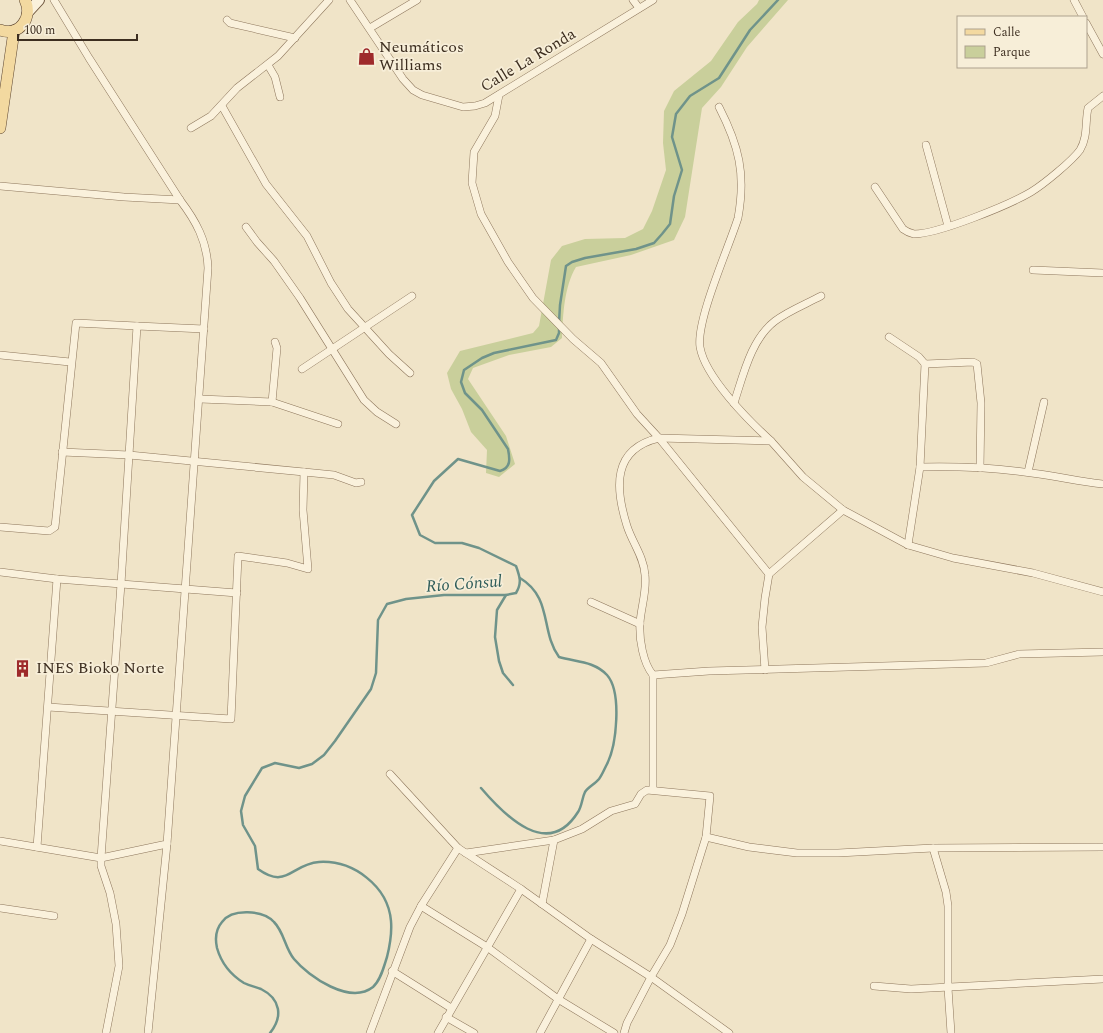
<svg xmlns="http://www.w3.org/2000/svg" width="1103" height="1033" font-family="Spectral,serif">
  <rect width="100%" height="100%" fill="#f0e4c8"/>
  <!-- green -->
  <path fill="#c9cf9b" d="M 759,0 L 788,0 L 747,47 L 721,87 L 702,108 L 685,217 L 674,240 L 631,255 L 576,267 C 564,287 563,315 562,338 L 551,347 L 509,355 L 473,368 L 468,379 L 506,436 L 515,464 L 499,477 L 486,473 L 487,450 L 471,432 L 462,409 L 451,389 L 447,373 L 460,351 L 533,333 L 539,326 L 551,260 L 562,246 L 585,239 L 625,238 L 643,229 L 652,211 L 666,170 L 663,143 L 664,111 L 674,91 L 711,61 L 738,22 L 757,4 Z"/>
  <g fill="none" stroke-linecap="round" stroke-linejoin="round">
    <!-- stream -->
    <g stroke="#6f938a" stroke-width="2.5">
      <polyline points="559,323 560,305 566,266 572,262 585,258 636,249 654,243 662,234 670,224 674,196 682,170 672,137 676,114 690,96 719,78 750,30 778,0"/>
      <polyline points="506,595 497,610 495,637 499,661 503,673 513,685"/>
      <path d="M 481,788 C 505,816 548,860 578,812 C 582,806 582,798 585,792 C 588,787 595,784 599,779 C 602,775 604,770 606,766 C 617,746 622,692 607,675 C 594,661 576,662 559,657 C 540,631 553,598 520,578"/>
      <path d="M 270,1033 C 283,1017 281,999 261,989 C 256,987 250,986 244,983 C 231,975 221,962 217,948 C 215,939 216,929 222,922 C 232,908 263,910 274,922 C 284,932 285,948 294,959 C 309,977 350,1005 373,987 C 381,980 384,966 387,957 C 390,945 392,933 391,921 C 388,886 353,860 319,862 C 291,864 287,890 258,869 L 255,846 L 243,825 L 241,811 L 245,796 L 262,768 L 275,763 L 299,768 L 312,764 L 324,755 L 335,741 L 371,689 L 376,673 L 378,620 L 387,604 L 406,599 L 444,595 L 506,595 L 516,593 C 522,583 520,577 516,566 L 479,548 L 462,543 L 435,543 L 420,535 L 412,515 L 434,481 L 458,459 L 500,471 C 511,468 510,459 508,449 L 482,410 L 465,393 L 461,382 L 464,370 L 482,358 L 494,353 L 556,340 L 559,333 L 559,328"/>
    </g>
    <defs>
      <g id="minor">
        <polyline points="350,0 403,79 413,90 422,95 463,107 475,106 485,103 653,0"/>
        <polyline points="633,0 639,8"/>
        <polyline points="1074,0 1083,17"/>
        <polyline points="227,20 230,23 295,38"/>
        <polyline points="1086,23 1103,54"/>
        <polyline points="370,28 417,0"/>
        <polyline points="268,65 275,77 280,97"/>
        <polyline points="499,95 495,116 474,152 472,183 481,214 508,262 533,298 573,339 601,363 637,414 659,438 769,574"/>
        <polyline points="222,106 266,184 307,236 331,283 348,309 389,354 410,373"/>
        <path d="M 719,107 C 739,146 746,174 738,218 C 729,247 696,320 700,347 C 705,377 749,421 771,441"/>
        <polyline points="191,128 211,116 237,88 278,56 329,0"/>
        <polyline points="926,145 948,226"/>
        <polyline points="0,186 124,197 180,200"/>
        <path d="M 875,187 L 903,229 C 907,232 909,233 914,234 C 938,234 1009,205 1031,192 C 1044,184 1072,161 1080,150 C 1088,137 1085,122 1088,108 L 1103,96"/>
        <polyline points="246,227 257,242 274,261 300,298 364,400 377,412 396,424"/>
        <polyline points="1033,270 1103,273"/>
        <polyline points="889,337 919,357 925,364 920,467 908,545"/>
        <polyline points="0,355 70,362"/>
        <polyline points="925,364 973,362 977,364 981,403 980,468"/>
        <polyline points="302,369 412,296"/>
        <polyline points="200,399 272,402 338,424"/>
        <polyline points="272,402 277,348 275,342"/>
        <path d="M 734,403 C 743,376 751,339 775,321 C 788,311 806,304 821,296"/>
        <polyline points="62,452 129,455 304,472 334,475 356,483 361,482"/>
        <path d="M 920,467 C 960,466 1000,468 1039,474 C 1061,477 1082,482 1103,484"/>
        <polyline points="1028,472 1044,402"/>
        <polyline points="0,527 49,531 55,527 76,323 137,326"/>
        <polyline points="0,572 57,579 237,593"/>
        <polyline points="591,602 640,624"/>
        <polyline points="765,670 762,627 765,598 769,574 843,510"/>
        <polyline points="653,675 709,671 986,663 1019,654 1103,652"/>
        <polyline points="48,707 231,719 238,556 287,563 308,569 303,510 304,472"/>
        <polyline points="390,774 458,848 521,889 591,939 651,977 729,1033"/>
        <path d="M 653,790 L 653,675 C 643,663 639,639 640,623 C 641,607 647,591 645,575 C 644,557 632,542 627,526 C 615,488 612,449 659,438 L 771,441 L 803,477 L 843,510 L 908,545 L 953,558 L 1033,573 L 1103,592"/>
        <polyline points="706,837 749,847 797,853 838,853 933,848 1103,847"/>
        <path d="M 0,841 L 101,858 L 167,844 L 208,268 C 207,241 196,221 180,200 L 89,58 L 54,0"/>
        <polyline points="37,847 57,579"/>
        <polyline points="933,848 946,892 948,906 948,988 951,1033"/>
        <polyline points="466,853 554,840 582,829 611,811 635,804 641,794 647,790 710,796 706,837 682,914 670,945 651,977 627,1023 624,1033"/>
        <polyline points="542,904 554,840"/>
        <polyline points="421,906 487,947 558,999 614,1033"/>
        <polyline points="0,908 54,916"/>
        <polyline points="392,971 451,1008"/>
        <polyline points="874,986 911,989 1103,979"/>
        <polyline points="446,1017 474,1033"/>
        <polyline points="106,1033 119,966 116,924 110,893 101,866 101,858 121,584 137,326 204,329"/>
        <polyline points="148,1033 167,844"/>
        <polyline points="370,1033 410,927 421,906 458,848"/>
        <polyline points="438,1033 521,889"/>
        <polyline points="540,1033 591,939"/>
      </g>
      <polyline id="secondary" points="28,12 39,0"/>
      <g id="primary">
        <path d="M 0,30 C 20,37 33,17 25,0"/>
        <polyline points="0,128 14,31"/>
      </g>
    </defs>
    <!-- minor casing -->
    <use href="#minor" stroke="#8d765c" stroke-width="8"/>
    <!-- secondary casing -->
    <use href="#secondary" stroke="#6f573f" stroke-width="12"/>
    <!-- primary casing -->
    <use href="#primary" stroke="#5b4430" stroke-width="12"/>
    <!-- minor -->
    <use href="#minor" stroke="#faf1dc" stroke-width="7"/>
    <!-- secondary -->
    <use href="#secondary" stroke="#faf1dc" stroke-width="10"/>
    <!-- primary -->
    <use href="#primary" stroke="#f3d9a0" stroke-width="11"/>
  </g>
  <!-- icons -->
  <defs>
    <symbol id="shop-bare" viewBox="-9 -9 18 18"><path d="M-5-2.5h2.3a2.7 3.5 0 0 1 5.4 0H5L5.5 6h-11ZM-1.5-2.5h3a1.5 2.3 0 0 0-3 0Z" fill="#9e2a2b" stroke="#f7eed8" stroke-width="2.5" paint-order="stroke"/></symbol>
    <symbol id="building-bare" viewBox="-9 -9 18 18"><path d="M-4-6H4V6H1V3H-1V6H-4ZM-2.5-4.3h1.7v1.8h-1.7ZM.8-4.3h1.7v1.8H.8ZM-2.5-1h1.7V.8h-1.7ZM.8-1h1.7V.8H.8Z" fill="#9e2a2b" stroke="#f7eed8" stroke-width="2.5" paint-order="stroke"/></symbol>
  </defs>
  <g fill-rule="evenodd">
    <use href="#shop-bare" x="354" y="44" width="25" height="25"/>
    <use href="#building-bare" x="10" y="656" width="25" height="25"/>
  </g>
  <g text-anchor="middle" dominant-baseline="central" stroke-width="3.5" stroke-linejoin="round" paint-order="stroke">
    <!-- poi labels -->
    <g font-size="16" fill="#3d2e20" stroke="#f7eed8" text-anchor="start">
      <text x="379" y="47">Neumáticos<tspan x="379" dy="18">Williams</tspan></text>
      <text x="36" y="668">INES Bioko Norte</text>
    </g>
    <!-- street labels -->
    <g font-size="16" fill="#3d2e20" stroke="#f7eed8">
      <text transform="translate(528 60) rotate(-31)">Calle La Ronda</text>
    </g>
    <!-- water labels -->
    <g font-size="17" font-style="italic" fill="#2f5d5a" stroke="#f7eed8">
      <text transform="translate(464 584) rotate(-4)">Río Cónsul</text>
    </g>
  </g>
  <!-- legend -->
  <rect x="957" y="16" width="130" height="52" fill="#f7eed8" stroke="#ada18e"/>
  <rect x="965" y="29" width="20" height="6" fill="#f3d9a0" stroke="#ada18e"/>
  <text x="993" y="36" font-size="12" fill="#3d2e20">Calle</text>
  <rect x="965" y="46" width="20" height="12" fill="#c9cf9b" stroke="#ada18e"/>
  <text x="993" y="56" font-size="12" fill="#3d2e20">Parque</text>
  <!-- scale -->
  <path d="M18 34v6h119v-6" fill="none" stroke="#3d2e20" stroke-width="2"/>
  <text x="24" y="34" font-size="12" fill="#3d2e20" stroke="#f7eed8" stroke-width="3" paint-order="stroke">100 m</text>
</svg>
